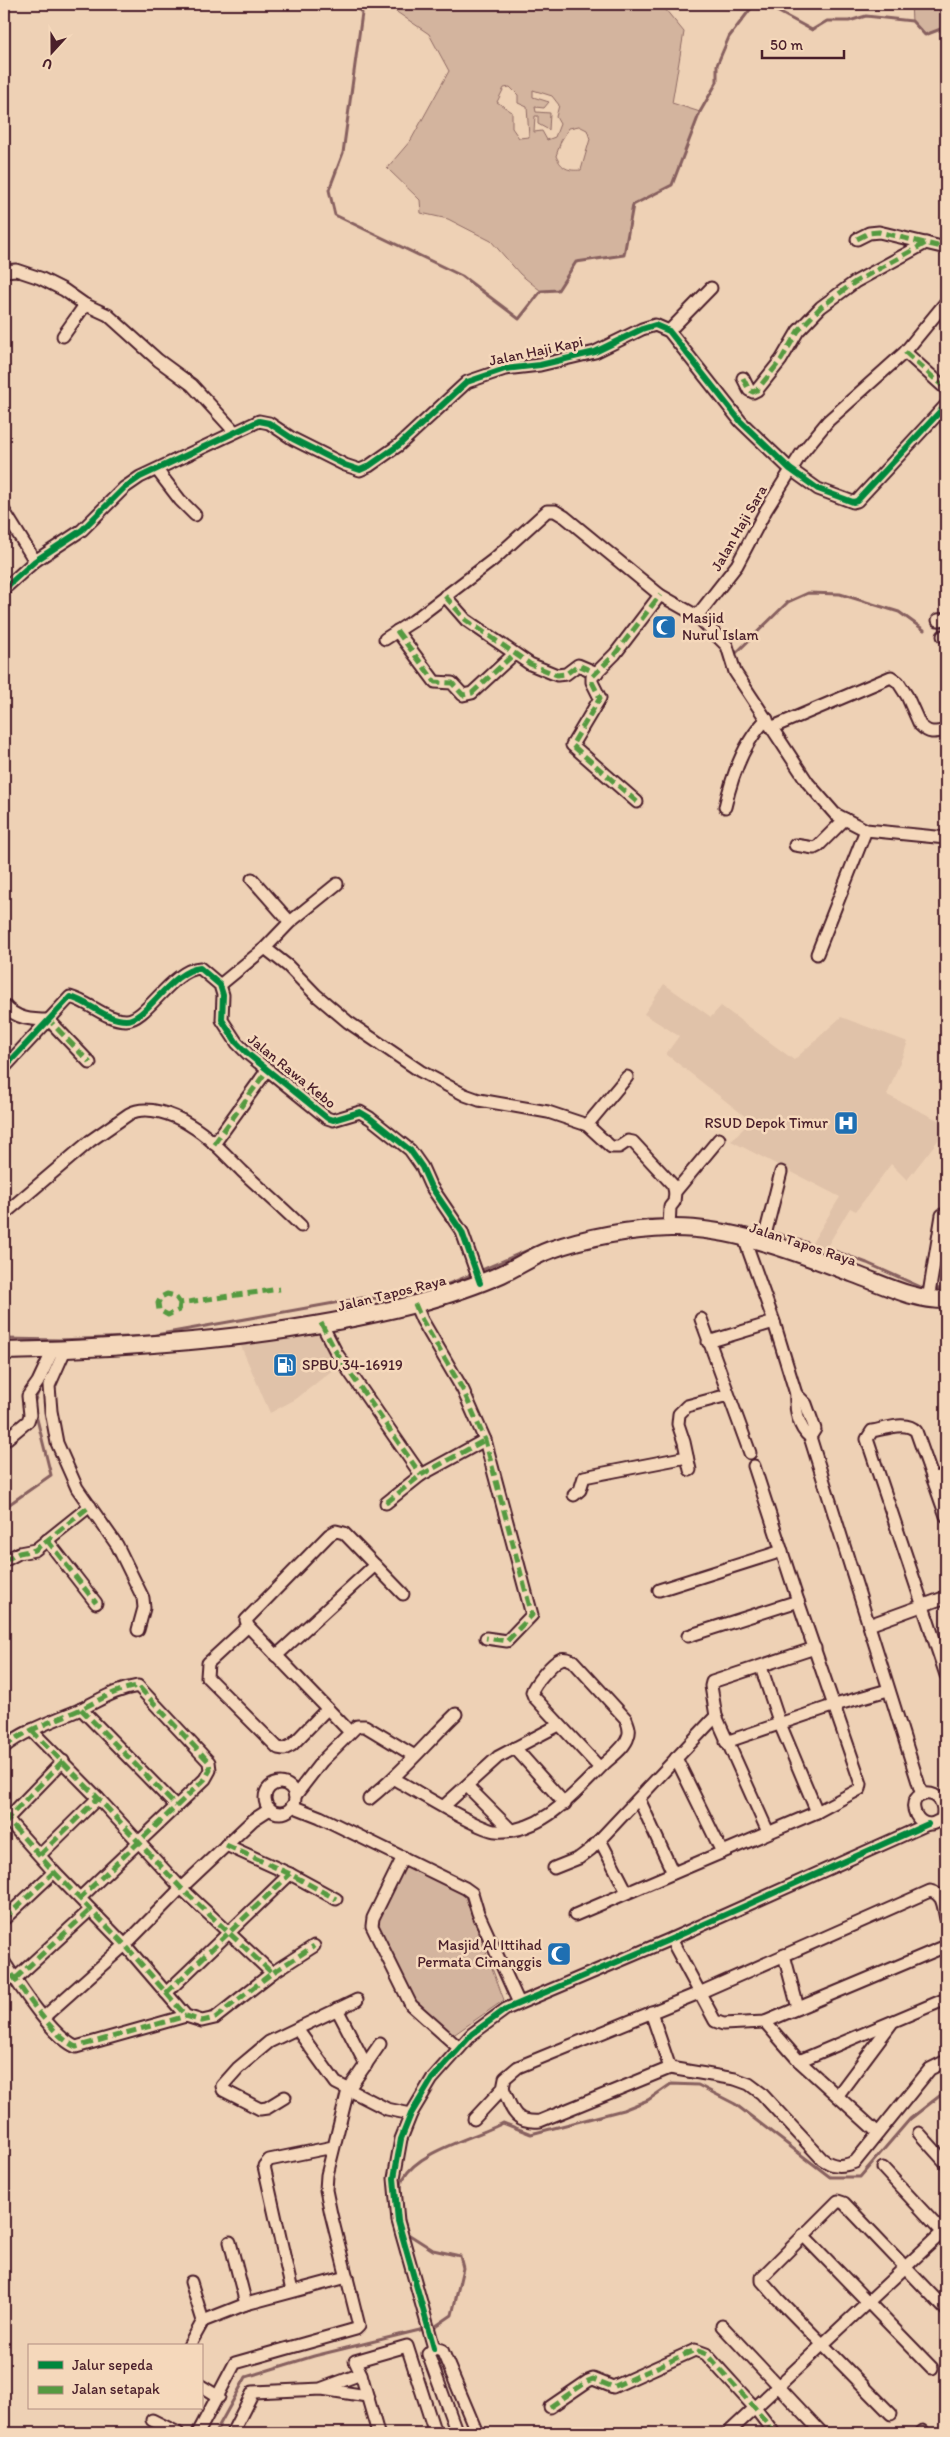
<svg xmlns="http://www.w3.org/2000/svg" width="950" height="2437" font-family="Itim,sans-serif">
  <rect width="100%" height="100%" fill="#eed1b5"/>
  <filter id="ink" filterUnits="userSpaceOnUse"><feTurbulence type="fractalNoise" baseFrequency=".02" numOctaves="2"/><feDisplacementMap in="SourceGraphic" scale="10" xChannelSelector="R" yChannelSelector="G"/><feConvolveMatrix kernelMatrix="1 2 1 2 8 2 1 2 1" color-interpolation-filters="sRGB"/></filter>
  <g filter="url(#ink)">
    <!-- built -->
    <g fill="#e0c2a9">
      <polygon points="664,984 711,1017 721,1006 794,1060 841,1017 908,1042 887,1095 940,1121 946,1126 946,1130 907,1180 891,1164 856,1211 850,1208 819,1260 804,1256 840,1197 731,1141 751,1121 666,1054 679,1036 644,1014"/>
      <polygon points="321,1331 339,1365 296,1399 270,1413 240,1344"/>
    </g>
    <!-- green -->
    <g fill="#d3b49e" stroke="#8e6a64" fill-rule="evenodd">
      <path d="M 385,4 L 667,4 L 665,9 L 684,32 L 672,103 L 700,112 L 672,185 L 633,205 L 624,255 L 576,262 L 558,290 L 541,291 L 520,274 L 491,241 L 448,219 L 421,213 L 420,200 L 387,168 L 411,140 L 449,71 L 429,34 ZM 510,87 L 518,95 L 518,103 L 527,107 L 529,137 L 519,138 L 512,128 L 512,112 L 497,102 L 504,88 ZM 533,90 L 552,96 L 559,105 L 556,117 L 560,124 L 555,137 L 547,140 L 542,131 L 534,132 L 535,116 L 538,116 L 538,124 L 549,130 L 550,113 L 536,112 L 535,107 L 544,108 L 549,102 L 533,97 ZM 579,126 L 587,130 L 590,139 L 581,170 C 568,171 562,169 556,156 L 561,141 L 569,128 Z"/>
      <polygon points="911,4 946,4 946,27 925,35 912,21"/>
      <polygon points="406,1863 464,1894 504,2000 452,2036 415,2004 375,1923"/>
    </g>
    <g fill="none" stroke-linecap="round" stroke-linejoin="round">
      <!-- stream -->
      <g stroke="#87605f" stroke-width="3">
        <polyline points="315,4 319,9 338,4"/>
        <polyline points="354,4 362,13 343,153 329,190 335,215 462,276 519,319 541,291 558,290 576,262 624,255 633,205 672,185 700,112 717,82 717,65 729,37 752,7 775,10 812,30 827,21 849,21 866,16 912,21 925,35 946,27"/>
        <polyline points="940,627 946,627"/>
        <polyline points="732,657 788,602 808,593 840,594 899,612 924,630"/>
        <polyline points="647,1220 665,1220"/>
        <polyline points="729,1226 778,1234 808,1243"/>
        <polyline points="829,1249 867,1263 923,1288 946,1289"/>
        <path d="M 4,1339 L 60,1340 L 150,1336 L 362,1298 C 373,1298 385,1299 396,1298 C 445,1291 489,1265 534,1248"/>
        <polyline points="34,1403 39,1390"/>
        <polyline points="4,1508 51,1475 35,1411"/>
        <path d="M 401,2199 C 401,2193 400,2184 403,2179 C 419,2150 475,2138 503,2123 L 531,2134 L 623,2110 L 648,2100 L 671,2084 L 698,2085 L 735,2104 L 830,2177 L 860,2177 L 910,2119 L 946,2091"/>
        <polyline points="215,2433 246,2377 314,2356 436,2326 452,2315 463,2268 460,2256 433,2250 408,2234 403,2217"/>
      </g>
      <defs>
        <g id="street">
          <polyline points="857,239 869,233 879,232 946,248"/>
          <polyline points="4,271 16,270 40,278 64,290 84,304 108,315 158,360 192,385 234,431"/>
          <polyline points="946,302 905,352 828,421 801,454 766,510 737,565 697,616 727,646 735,672 808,783 835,814 866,830 946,838"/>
          <polyline points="669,331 711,288"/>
          <polyline points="63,336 85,305"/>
          <polyline points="905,352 946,389"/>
          <polyline points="743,378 749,390 753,392 757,390 781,360 798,331 821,307 855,282 926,243"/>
          <polyline points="157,470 180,500 195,515"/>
          <polyline points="4,511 35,561"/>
          <polyline points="4,589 35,561 82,530 124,488 140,477 259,421 269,423 293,439 345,465 360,470 369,466 399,445 467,382 505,369 540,365 595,352 642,329 655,325 669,331 741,422 790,469 818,489 853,502 857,501 946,405"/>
          <polyline points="445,596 466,620 530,664 557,675 566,674 578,665 597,673"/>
          <polyline points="938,620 946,619"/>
          <polyline points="397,631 435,682 452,683 463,695 472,693 513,655"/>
          <polyline points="943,636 946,636"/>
          <polyline points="385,639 413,621 493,560 547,511 555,511 565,517 660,595 697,616"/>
          <path d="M 773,727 L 891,677 L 898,682 L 907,696 L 920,725 C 929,734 934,733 946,730"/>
          <polyline points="637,802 572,745 600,698 592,682 592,677 615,654 660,595"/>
          <path d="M 725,807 C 732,776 744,741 767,719"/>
          <polyline points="795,845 814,848 818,846 845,819"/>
          <polyline points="252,879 290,922"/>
          <polyline points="265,948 288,966 316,995 348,1022 420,1071 465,1095 479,1100 548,1112 587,1125 611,1147 619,1147 628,1141 633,1142 673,1185 675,1192"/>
          <polyline points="817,954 866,830"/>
          <polyline points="220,985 265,948 290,922 337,884"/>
          <path d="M 4,1005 C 16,1019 31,1020 49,1020 L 90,1063"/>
          <path d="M 4,1068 L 70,997 C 90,1002 105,1020 126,1020 C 147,1020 171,970 200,968 L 220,985 L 223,995 L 222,1020 L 237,1043 L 248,1054 L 327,1118 L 333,1120 L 360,1112 L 370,1118 L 410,1150 L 422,1167 L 430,1185 L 462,1232 L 480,1283"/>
          <polyline points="587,1125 627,1077"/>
          <polyline points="214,1144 268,1069"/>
          <path d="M 4,1214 L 90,1141 L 129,1114 C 146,1104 175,1115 190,1125 C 210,1137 226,1155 242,1171 C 262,1190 282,1207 301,1226"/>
          <polyline points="669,1228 670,1207 674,1202 675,1192 719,1139"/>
          <path d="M 744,1238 L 773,1319 L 796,1394 C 795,1409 798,1428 810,1437 L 922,1795"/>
          <polyline points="763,1243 781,1172"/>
          <polyline points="928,1300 942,1215"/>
          <polyline points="415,1304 422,1320 463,1390 485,1440 532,1615 507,1641 486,1638"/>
          <polyline points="701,1319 750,1453"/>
          <polyline points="321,1323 337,1354 421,1475"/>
          <polyline points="708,1342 774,1322"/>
          <polyline points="65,1350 49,1386 51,1411 57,1443 77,1488 117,1545 143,1598 144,1608 138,1630"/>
          <polyline points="796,1394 806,1404 815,1429 810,1437"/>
          <polyline points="4,1441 28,1421 30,1415 28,1396 38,1382 53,1350"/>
          <polyline points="690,1470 684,1442 678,1424 679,1414 687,1406 728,1395"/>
          <polyline points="933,1479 946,1475"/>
          <polyline points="574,1495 580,1490 584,1477 687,1457"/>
          <polyline points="386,1503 421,1475 485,1440"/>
          <path d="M 946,1516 L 916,1431 C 906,1420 886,1429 872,1431 L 867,1439 L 946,1675"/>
          <polyline points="47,1540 96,1603"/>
          <polyline points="4,1561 19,1553 35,1550 90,1506"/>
          <polyline points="659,1590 782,1551"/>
          <polyline points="869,1625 946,1597"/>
          <polyline points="248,1626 208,1663 207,1677 278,1748 284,1749 292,1745 327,1709"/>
          <polyline points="688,1636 798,1601"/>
          <polyline points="276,1656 375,1565"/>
          <polyline points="761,1667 780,1724 817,1812"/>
          <polyline points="81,1709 176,1806"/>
          <polyline points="31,1730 98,1798 181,1888 272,1973"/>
          <polyline points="350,1732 248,1626 246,1620 329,1535 336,1531 344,1533 403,1594"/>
          <polyline points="726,1742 835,1705 888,1690"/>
          <path d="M 4,1747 C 27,1729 54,1721 81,1709 C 102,1699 114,1690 138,1686 L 209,1762 L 210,1770 L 205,1779 L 80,1898"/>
          <polyline points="515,1748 565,1804"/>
          <polyline points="676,1758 722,1852"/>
          <path d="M 394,1779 C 414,1789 478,1830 496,1831 C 541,1834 574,1794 603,1765 C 611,1757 625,1748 628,1737 C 631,1730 628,1725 626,1719 L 573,1661 C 570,1660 565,1657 561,1659 C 553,1662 534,1684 532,1692 L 534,1697 L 600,1768"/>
          <circle cx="280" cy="1798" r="15"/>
          <polyline points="467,1786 511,1830"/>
          <polyline points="295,1796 322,1761 357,1726 365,1726 413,1755"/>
          <path d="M 369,1799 C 401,1774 427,1742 456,1714"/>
          <polyline points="639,1799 673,1873"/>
          <polyline points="292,1806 320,1817 465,1888 472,1893 478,1913 519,2003"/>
          <polyline points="444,1806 498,1757 559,1725"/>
          <path d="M 942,1819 C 950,1784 903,1788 916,1815 C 918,1819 923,1823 928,1824 C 935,1825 939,1819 946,1818"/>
          <polyline points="768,1832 716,1716 711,1686 712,1682 815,1648"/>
          <polyline points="600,1840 627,1892"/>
          <polyline points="226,1845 290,1874 336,1899"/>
          <polyline points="40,1855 98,1798"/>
          <polyline points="403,1857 373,1918 372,1926 411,2005 459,2048"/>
          <polyline points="554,1868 579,1858 591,1849 716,1716"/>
          <polyline points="54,1872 125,1945 186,2016 202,2021 215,2018 272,1973 314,1946"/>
          <polyline points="575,1915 817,1812 860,1789 861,1784 798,1601 754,1466"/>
          <polyline points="4,1919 54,1872 7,1819 63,1761"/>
          <polyline points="671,1939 715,2021 723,2024 765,2022 946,1946"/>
          <polyline points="784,1955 798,2008"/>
          <path d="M 4,1962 C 19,1985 52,2037 76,2047 L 186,2016"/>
          <polyline points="15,1979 90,1910"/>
          <polyline points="166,1993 290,1874"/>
          <polyline points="337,2009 366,2065"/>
          <polyline points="651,2012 670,2068"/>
          <polyline points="44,2017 125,1945 181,1888 253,1820 270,1809"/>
          <polyline points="765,2022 799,2061 878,2133"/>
          <polyline points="297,2029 336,2083 387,2109 411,2114"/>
          <polyline points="799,2061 946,1999"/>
          <path d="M 503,2088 C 512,2109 513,2123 540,2121 L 670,2068 L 735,2079 L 749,2084 L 761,2093 L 822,2159 C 833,2167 842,2167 855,2162 L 930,2069 L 946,2061"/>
          <polyline points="838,2095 891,2024"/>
          <polyline points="285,2097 267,2108 260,2109 223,2090 222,2086 238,2068 269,2042 357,2000"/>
          <path d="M 474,2119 L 503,2088 L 505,2078 L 518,2067 L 699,1993 L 930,1891 C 944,1894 943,1907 946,1919"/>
          <polyline points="919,2133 946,2163"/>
          <polyline points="883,2168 946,2236"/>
          <polyline points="803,2235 932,2368"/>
          <polyline points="230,2242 246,2304"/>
          <polyline points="191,2282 203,2321"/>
          <polyline points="292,2291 264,2166 269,2160 333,2147"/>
          <polyline points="722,2326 822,2433"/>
          <polyline points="189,2346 203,2321 246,2304 347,2277"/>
          <polyline points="434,2348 398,2221 394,2178 401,2139 411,2114 432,2079 472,2034 506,2009 671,1939 928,1824"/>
          <polyline points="434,2348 442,2350 477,2433"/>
          <polyline points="434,2348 428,2354 457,2433"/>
          <polyline points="201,2386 219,2397"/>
          <polyline points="323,2388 361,2374"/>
          <polyline points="550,2407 588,2381 593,2379 613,2387 695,2350 706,2354 755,2408 774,2433"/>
          <polyline points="891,2414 778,2299 762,2281 762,2277 838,2201 844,2203 946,2310"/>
          <polyline points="152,2420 178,2433"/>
          <polyline points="198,2433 235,2363 356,2329 359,2326 331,2214 326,2190 327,2175 348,2090 380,2044"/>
          <polyline points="232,2433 253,2392 322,2389 367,2396"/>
          <polyline points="378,2433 361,2374 355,2361 407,2346 435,2433"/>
          <polyline points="728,2433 946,2229"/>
          <polyline points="921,2433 923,2431"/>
        </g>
        <path id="secondary" d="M 4,1351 C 141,1348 281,1338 415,1304 C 444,1296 475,1286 502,1274 C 519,1266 533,1256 550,1250 C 586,1237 631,1229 670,1228 C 733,1227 796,1252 854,1274 C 885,1285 912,1300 946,1300"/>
      </defs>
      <!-- street casing -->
      <use href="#street" stroke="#4a1f2b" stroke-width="15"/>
      <!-- secondary casing -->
      <use href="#secondary" stroke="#4a1f2b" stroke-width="20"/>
      <!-- street -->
      <use href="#street" stroke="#f5d8bb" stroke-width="11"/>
      <!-- secondary -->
      <use href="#secondary" stroke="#f5d8bb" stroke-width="16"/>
      <!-- quiet -->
      <g stroke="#559a41" stroke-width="5" stroke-dasharray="10 5" stroke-linecap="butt">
        <polyline points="857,239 869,233 879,232 946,248"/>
        <polyline points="905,352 946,389"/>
        <polyline points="743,378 749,390 753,392 757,390 781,360 798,331 821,307 855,282 926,243"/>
        <polyline points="445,596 466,620 530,664 557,675 566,674 578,665 597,673"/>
        <polyline points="397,631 435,682 452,683 463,695 472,693 513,655"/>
        <polyline points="637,802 572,745 600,698 592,682 592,677 615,654 660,595"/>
        <polyline points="47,1023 49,1020 90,1063"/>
        <polyline points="214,1144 268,1069"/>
        <polyline points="180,1303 179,1310 168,1315 159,1310 158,1303 161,1297 167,1294 175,1296 180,1303 280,1289"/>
        <polyline points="415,1304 422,1320 463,1390 485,1440 532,1615 507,1641 486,1638"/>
        <polyline points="321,1323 337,1354 421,1475"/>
        <polyline points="386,1503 421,1475 485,1440"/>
        <polyline points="47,1540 96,1603"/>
        <polyline points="4,1561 19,1553 35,1550 90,1506"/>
        <polyline points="81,1709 176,1806"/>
        <polyline points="31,1730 98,1798 181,1888 272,1973"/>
        <path d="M 4,1747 C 27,1729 54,1721 81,1709 C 102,1699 114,1690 138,1686 L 209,1762 L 210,1770 L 205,1779 L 80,1898"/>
        <polyline points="226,1845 290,1874 336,1899"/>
        <polyline points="40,1855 98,1798"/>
        <polyline points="54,1872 125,1945 186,2016 202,2021 215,2018 272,1973 314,1946"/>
        <polyline points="4,1919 54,1872 7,1819 63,1761"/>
        <path d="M 4,1962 C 19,1985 52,2037 76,2047 L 186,2016"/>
        <polyline points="15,1979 90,1910"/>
        <polyline points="166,1993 290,1874"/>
        <polyline points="550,2407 588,2381 593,2379 613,2387 695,2350 706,2354 755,2408 774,2433"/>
        <polyline points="921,2433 923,2431"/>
      </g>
      <defs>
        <g id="cycleway">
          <polyline points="4,589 35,561 82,530 124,488 140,477 259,421 269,423 293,439 345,465 360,470 369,466 399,445 467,382 505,369 540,365 595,352 642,329 655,325 669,331 741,422 790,469 818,489 853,502 857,501 946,405"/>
          <path d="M 4,1068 L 70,997 C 90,1002 105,1020 126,1020 C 147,1020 171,970 200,968 L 220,985 L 223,995 L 222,1020 L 237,1043 L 248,1054 L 327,1118 L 333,1120 L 360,1112 L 370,1118 L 410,1150 L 422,1167 L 430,1185 L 462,1232 L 480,1283"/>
          <polyline points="434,2348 398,2221 394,2178 401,2139 411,2114 432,2079 472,2034 506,2009 671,1939 928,1824"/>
        </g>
      </defs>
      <!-- cycleway casing -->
      <use href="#cycleway" stroke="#f5d8bb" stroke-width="9"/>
      <!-- cycleway -->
      <use href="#cycleway" stroke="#00873e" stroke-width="6"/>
    </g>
  </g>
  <!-- icons -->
  <defs>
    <symbol id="mosque-square" viewBox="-11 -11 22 22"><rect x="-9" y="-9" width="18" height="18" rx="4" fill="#1f6fb2" stroke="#f5d8bb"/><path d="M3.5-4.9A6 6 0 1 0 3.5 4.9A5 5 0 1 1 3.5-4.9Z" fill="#fff"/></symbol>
    <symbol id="hospital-square" viewBox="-11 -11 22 22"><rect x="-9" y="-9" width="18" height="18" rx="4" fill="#1f6fb2" stroke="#f5d8bb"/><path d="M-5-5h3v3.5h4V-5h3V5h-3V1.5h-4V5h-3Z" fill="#fff"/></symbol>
    <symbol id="fuel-square" viewBox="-11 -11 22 22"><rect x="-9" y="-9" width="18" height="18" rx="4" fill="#1f6fb2" stroke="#f5d8bb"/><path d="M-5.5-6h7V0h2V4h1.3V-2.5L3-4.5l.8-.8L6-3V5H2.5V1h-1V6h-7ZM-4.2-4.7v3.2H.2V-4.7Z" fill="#fff"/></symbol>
  </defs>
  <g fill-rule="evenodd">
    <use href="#mosque-square" x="650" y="613" width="28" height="28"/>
    <use href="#hospital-square" x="832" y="1109" width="28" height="28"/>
    <use href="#fuel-square" x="271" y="1351" width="28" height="28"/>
    <use href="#mosque-square" x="545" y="1940" width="28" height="28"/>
  </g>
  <g text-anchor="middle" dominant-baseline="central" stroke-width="5" stroke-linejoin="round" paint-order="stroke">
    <!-- street labels -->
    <g font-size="15" fill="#4a1f2b" stroke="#f5d8bb">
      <text transform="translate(536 351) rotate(-12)">Jalan Haji Kapi</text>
      <text transform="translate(739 528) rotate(-60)">Jalan Haji Sara</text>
      <text transform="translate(292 1071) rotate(39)">Jalan Rawa Kebo</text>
      <text transform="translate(803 1244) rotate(18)">Jalan Tapos Raya</text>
      <text transform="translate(392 1293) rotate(-14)">Jalan Tapos Raya</text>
    </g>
    <!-- poi labels -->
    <g font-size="15" fill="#4a1f2b" stroke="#f5d8bb" text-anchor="start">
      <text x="682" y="618">Masjid<tspan x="682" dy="17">Nurul Islam</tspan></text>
      <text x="828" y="1123" text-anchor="end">RSUD Depok Timur</text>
      <text x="302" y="1365">SPBU 34-16919</text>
      <text x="542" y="1945" text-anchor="end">Masjid Al Ittihad<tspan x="542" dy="17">Permata Cimanggis</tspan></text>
    </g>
  </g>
  <!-- margin -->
  <rect width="950" height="2437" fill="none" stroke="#f5d8bb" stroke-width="20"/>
  <rect x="10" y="10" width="930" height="2417" fill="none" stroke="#4a1f2b" stroke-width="2" filter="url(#ink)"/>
  <!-- legend -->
  <rect x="28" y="2344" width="175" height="65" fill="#f5d8bb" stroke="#b18e81"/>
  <rect x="38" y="2361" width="25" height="8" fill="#00873e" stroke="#b18e81"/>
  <text x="72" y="2370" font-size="15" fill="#4a1f2b">Jalur sepeda</text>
  <rect x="38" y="2386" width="25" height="8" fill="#559a41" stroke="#b18e81"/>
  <text x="72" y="2394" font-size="15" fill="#4a1f2b">Jalan setapak</text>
  <!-- north arrow -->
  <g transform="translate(52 52) rotate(201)" stroke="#f5d8bb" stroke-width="4" paint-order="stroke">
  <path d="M0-4L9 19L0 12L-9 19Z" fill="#4a1f2b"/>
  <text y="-8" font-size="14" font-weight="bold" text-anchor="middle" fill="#4a1f2b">U</text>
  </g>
  <!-- scale -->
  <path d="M762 50v8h82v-8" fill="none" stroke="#4a1f2b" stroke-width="2.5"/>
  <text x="770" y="50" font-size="15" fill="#4a1f2b" stroke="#f5d8bb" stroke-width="4" paint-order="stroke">50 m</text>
</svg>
